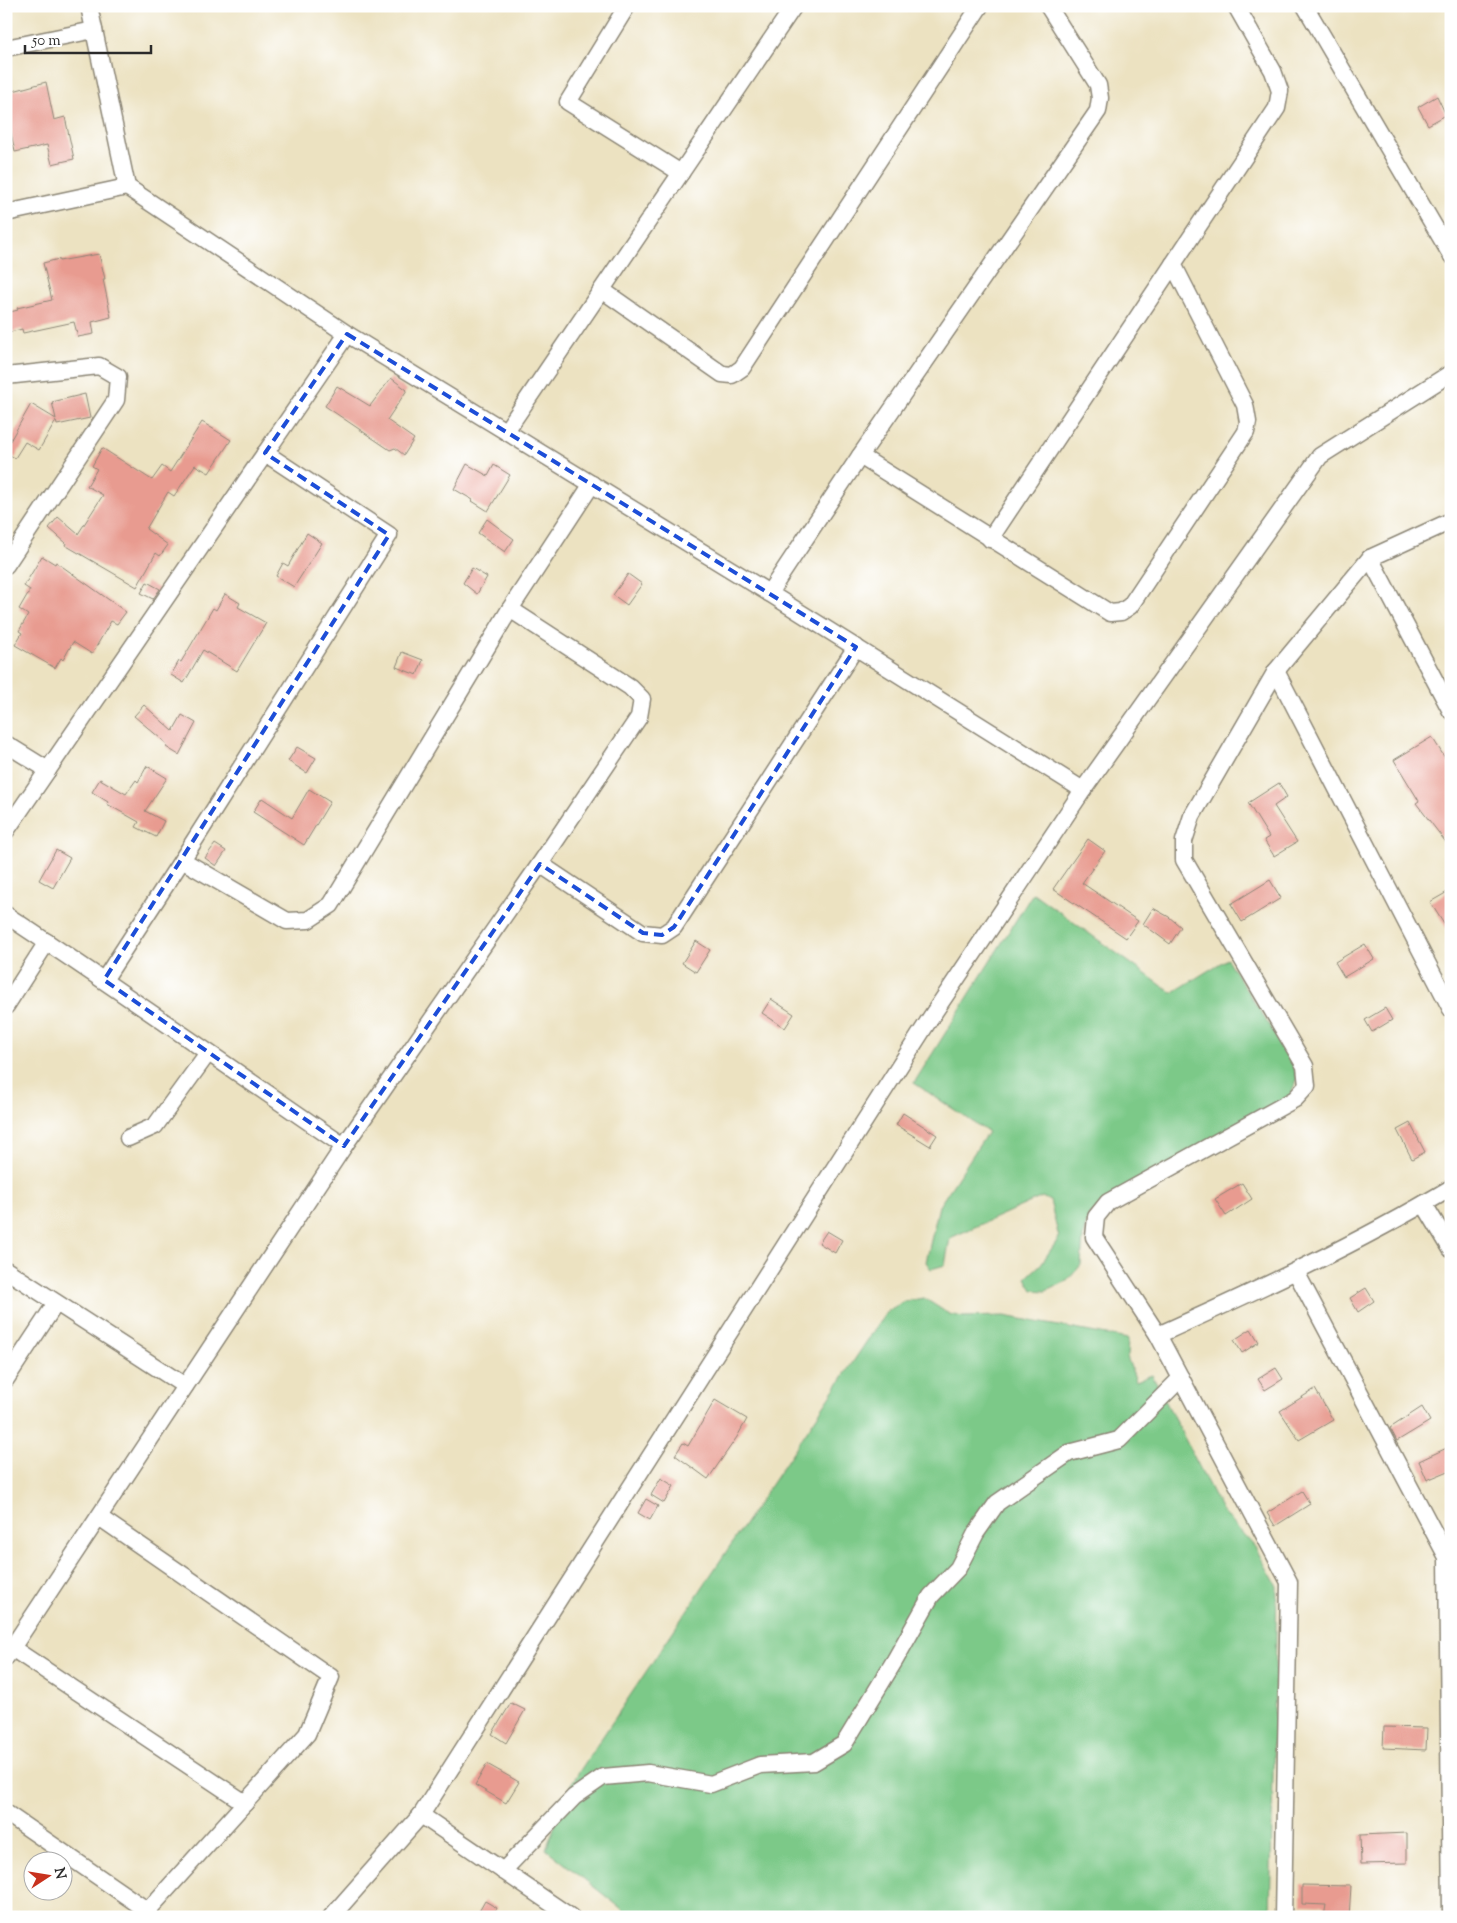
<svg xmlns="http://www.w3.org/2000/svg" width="1457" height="1923" font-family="'Sorts Mill Goudy',serif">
  <rect width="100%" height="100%" fill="#fff"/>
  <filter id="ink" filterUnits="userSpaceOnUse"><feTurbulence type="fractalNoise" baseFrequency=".02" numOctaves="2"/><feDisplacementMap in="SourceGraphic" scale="10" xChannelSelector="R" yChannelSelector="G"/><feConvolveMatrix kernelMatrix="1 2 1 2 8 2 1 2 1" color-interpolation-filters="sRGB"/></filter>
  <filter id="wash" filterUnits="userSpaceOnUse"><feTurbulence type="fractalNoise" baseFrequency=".0096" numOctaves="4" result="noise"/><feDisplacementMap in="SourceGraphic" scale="20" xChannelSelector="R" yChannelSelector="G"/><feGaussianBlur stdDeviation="1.12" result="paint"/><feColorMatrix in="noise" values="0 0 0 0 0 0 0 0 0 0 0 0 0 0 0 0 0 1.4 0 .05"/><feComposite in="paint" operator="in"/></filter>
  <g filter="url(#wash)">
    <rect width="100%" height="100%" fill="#ece2c1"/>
    <!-- green -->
    <g fill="#7bc988" stroke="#537a5a">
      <polygon points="1033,893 1172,993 1227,959 1293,1063 1297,1080 1290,1096 1089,1215 1083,1236 1081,1265 1067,1281 1046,1291 1033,1290 1026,1278 1041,1264 1059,1238 1050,1201 1042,1197 950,1238 945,1265 931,1269 926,1262 939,1206 988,1132 914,1083"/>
      <polygon points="924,1298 949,1314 963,1317 1005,1316 1128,1339 1127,1357 1136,1381 1152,1375 1222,1511 1255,1547 1277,1586 1270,1917 632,1917 546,1849 571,1784 887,1311 905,1301"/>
    </g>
    <g id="blocks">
      <!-- building -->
      <g fill="#e89b90">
        <polygon points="46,82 54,120 65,117 74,159 52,164 47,145 15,152 6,109 6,93"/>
        <polygon points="1437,96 1446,115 1428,125 1418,107"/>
        <polygon points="99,254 105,279 103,279 111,317 92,322 94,334 78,337 74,322 23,333 22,329 6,333 6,313 18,310 17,308 52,300 43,263 59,259 59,261"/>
        <polygon points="391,378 407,390 387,420 414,439 404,455 395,448 390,450 325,406 337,386 370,406"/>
        <polygon points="85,394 90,418 57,425 56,421 39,450 25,442 15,458 6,453 6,448 31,404 56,419 52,402"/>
        <polygon points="202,422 231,440 209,473 195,465 174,496 168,492 146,529 168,545 160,556 156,553 137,587 65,545 66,543 49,528 58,517 78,534 103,495 87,486 97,469 92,466 102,448 152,480 162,466 170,472"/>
        <polygon points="467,464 488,476 494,465 510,475 488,511 472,501 473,500 454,489"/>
        <polygon points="487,519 514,539 505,552 478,533"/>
        <polygon points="307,533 322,543 294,587 276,576 283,563 288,566"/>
        <polygon points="42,556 55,564 56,562 126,612 117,624 111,621 92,654 73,642 63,660 61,658 55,668 15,645 22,633 19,631 28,615 19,609 30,590 24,586"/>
        <polygon points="472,568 487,577 477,594 463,583"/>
        <polygon points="628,574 642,584 627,605 613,595"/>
        <polygon points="147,582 160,589 153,599 141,593"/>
        <polygon points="225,594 240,603 238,607 266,623 237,671 203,650 184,683 171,675 179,661 181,662 213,608 216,610"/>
        <polygon points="402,652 423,660 417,675 396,667"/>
        <polygon points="144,705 173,731 182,715 196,723 179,755 166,747 167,744 134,716"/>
        <polygon points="1432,737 1445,758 1451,754 1451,849 1416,803 1419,801 1394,760"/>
        <polygon points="297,747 316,758 307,773 288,761"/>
        <polygon points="147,766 167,778 145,811 164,821 156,837 136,827 139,822 107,804 108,802 92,792 100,779 126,794 136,780 138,782"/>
        <polygon points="1279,783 1287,797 1274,806 1297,842 1274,856 1264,840 1269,837 1248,803"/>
        <polygon points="309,789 330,802 304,845 253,812 262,798 292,818"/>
        <polygon points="1088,839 1105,851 1082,883 1138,921 1126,938 1053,889"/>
        <polygon points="215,844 226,851 216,866 205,858"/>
        <polygon points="56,850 70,858 53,888 39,880"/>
        <polygon points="1270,880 1281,898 1242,922 1231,904"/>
        <polygon points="1451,890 1451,935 1430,902"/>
        <polygon points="1153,908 1169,917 1181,927 1170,944 1143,924"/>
        <polygon points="696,941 710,950 696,972 682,963"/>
        <polygon points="1365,944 1374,959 1344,977 1335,962"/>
        <polygon points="771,999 794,1014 785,1028 762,1013"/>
        <polygon points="1385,1008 1392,1020 1372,1032 1365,1020"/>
        <polygon points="903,1113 937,1135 930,1146 896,1125"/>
        <polygon points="1410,1123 1425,1152 1412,1159 1397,1130"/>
        <polygon points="1242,1183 1252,1199 1226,1216 1215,1199"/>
        <polygon points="827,1231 842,1240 835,1253 819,1243"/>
        <polygon points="1366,1288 1374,1301 1358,1312 1350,1298"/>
        <polygon points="1251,1329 1259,1342 1242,1353 1234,1340"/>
        <polygon points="1276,1368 1283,1379 1265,1390 1258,1379"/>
        <polygon points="1315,1389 1333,1420 1299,1440 1280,1411"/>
        <polygon points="715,1400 747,1419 737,1437 708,1479 675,1455 683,1443 688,1446"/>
        <polygon points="1422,1407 1430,1421 1397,1441 1390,1428"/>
        <polygon points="1451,1446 1451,1470 1427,1480 1419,1461"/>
        <polygon points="661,1478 674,1486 664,1503 651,1495"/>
        <polygon points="1302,1491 1310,1504 1275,1526 1267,1513"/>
        <polygon points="646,1499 658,1506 650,1520 638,1513"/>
        <polygon points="511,1703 525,1710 506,1743 492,1734"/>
        <polygon points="1384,1727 1427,1728 1426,1750 1383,1748"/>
        <polygon points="487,1764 519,1782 506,1803 475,1785"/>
        <polygon points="1407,1833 1407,1863 1361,1864 1360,1835"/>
        <polygon points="1302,1885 1351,1886 1349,1917 1324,1917 1326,1905 1302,1904"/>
        <polygon points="485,1901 497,1908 492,1917 476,1917"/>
      </g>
    </g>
  </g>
  <g filter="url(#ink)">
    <use href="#blocks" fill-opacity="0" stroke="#8c8676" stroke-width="1"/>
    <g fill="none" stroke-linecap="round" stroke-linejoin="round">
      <defs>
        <g id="minor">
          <polyline points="89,6 127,187 347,334 769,593 1083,790"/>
          <polyline points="627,6 568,102 681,173"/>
          <polyline points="1305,6 1451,255"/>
          <polyline points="6,48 94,30"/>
          <polyline points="6,213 127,187"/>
          <polyline points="602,290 722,374 732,375 742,368 980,6"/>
          <polyline points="6,376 99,366 118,377 116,400 6,565"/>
          <polyline points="506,431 794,6"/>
          <polyline points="860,456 1110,613 1121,612 1130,606 1246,432 1248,422 1245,405 1173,264"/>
          <polyline points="990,539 1277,108 1280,91 1273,71 1236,6"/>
          <polyline points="1370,558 1451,711"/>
          <polyline points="769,593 860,456 1098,111 1100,98 1098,85 1048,6"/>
          <polyline points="1276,671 1451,1009"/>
          <polyline points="6,744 48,770"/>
          <polyline points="6,831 347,334"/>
          <polyline points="182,860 287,921 308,920 331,905 510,609 592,484"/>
          <polyline points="540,864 643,933 662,935 674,927 856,647"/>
          <path d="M 6,915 C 120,990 231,1069 344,1146"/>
          <polyline points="104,980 182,860 389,535 265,453"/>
          <polyline points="6,1006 47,942"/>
          <polyline points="128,1138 155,1126 208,1053"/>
          <polyline points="1424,1204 1451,1249"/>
          <polyline points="6,1270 185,1386"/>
          <polyline points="1296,1272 1447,1557 1451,1912"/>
          <path d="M 1158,1335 C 1258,1290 1357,1244 1451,1188"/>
          <polyline points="6,1379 56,1303"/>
          <polyline points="99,1517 331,1677 307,1734 142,1917"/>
          <polyline points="12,1648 245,1803"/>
          <polyline points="6,1657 344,1146 540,864 639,717 642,699 630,687 510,609"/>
          <polyline points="6,1813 148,1911"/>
          <polyline points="421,1815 571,1917"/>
          <polyline points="503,1871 574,1797 603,1777 648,1773 711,1784 760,1765 814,1762 844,1744 895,1660 931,1596 958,1568 976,1533 997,1503 1069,1453 1119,1440 1181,1378"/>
          <polyline points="331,1917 421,1815 931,1017 1083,790 1320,456 1451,373"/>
          <polyline points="1283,1917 1289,1582 1158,1335 1094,1237 1096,1217 1108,1202 1295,1099 1307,1086 1305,1066 1184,860 1184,841 1192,816 1276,671 1370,558 1451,521"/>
        </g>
      </defs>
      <!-- minor casing -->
      <use href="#minor" stroke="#8c8676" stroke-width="19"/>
      <!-- minor -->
      <use href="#minor" stroke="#fff" stroke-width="16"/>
    </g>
  </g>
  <!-- marked area -->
  <path fill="none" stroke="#1d4ed8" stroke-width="4" stroke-dasharray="10 6" stroke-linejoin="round" d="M 347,334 L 856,647 L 674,927 L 662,935 L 643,933 L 540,864 L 344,1146 L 104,980 L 389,535 L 265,453 Z"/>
  <!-- margin -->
  <rect width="1457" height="1923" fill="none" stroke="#fff" stroke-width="25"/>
  <!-- north arrow -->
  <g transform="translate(48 1876) rotate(78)"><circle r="24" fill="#ffffff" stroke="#aaaaaa"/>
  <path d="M0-4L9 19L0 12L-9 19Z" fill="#c8321e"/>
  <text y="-8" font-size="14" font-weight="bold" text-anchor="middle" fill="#2b2b2b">N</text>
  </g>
  <!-- scale -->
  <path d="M25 45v8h126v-8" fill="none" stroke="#2b2b2b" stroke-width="2.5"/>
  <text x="32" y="45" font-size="15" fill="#2b2b2b" stroke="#ffffff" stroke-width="4" paint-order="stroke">50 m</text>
</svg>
